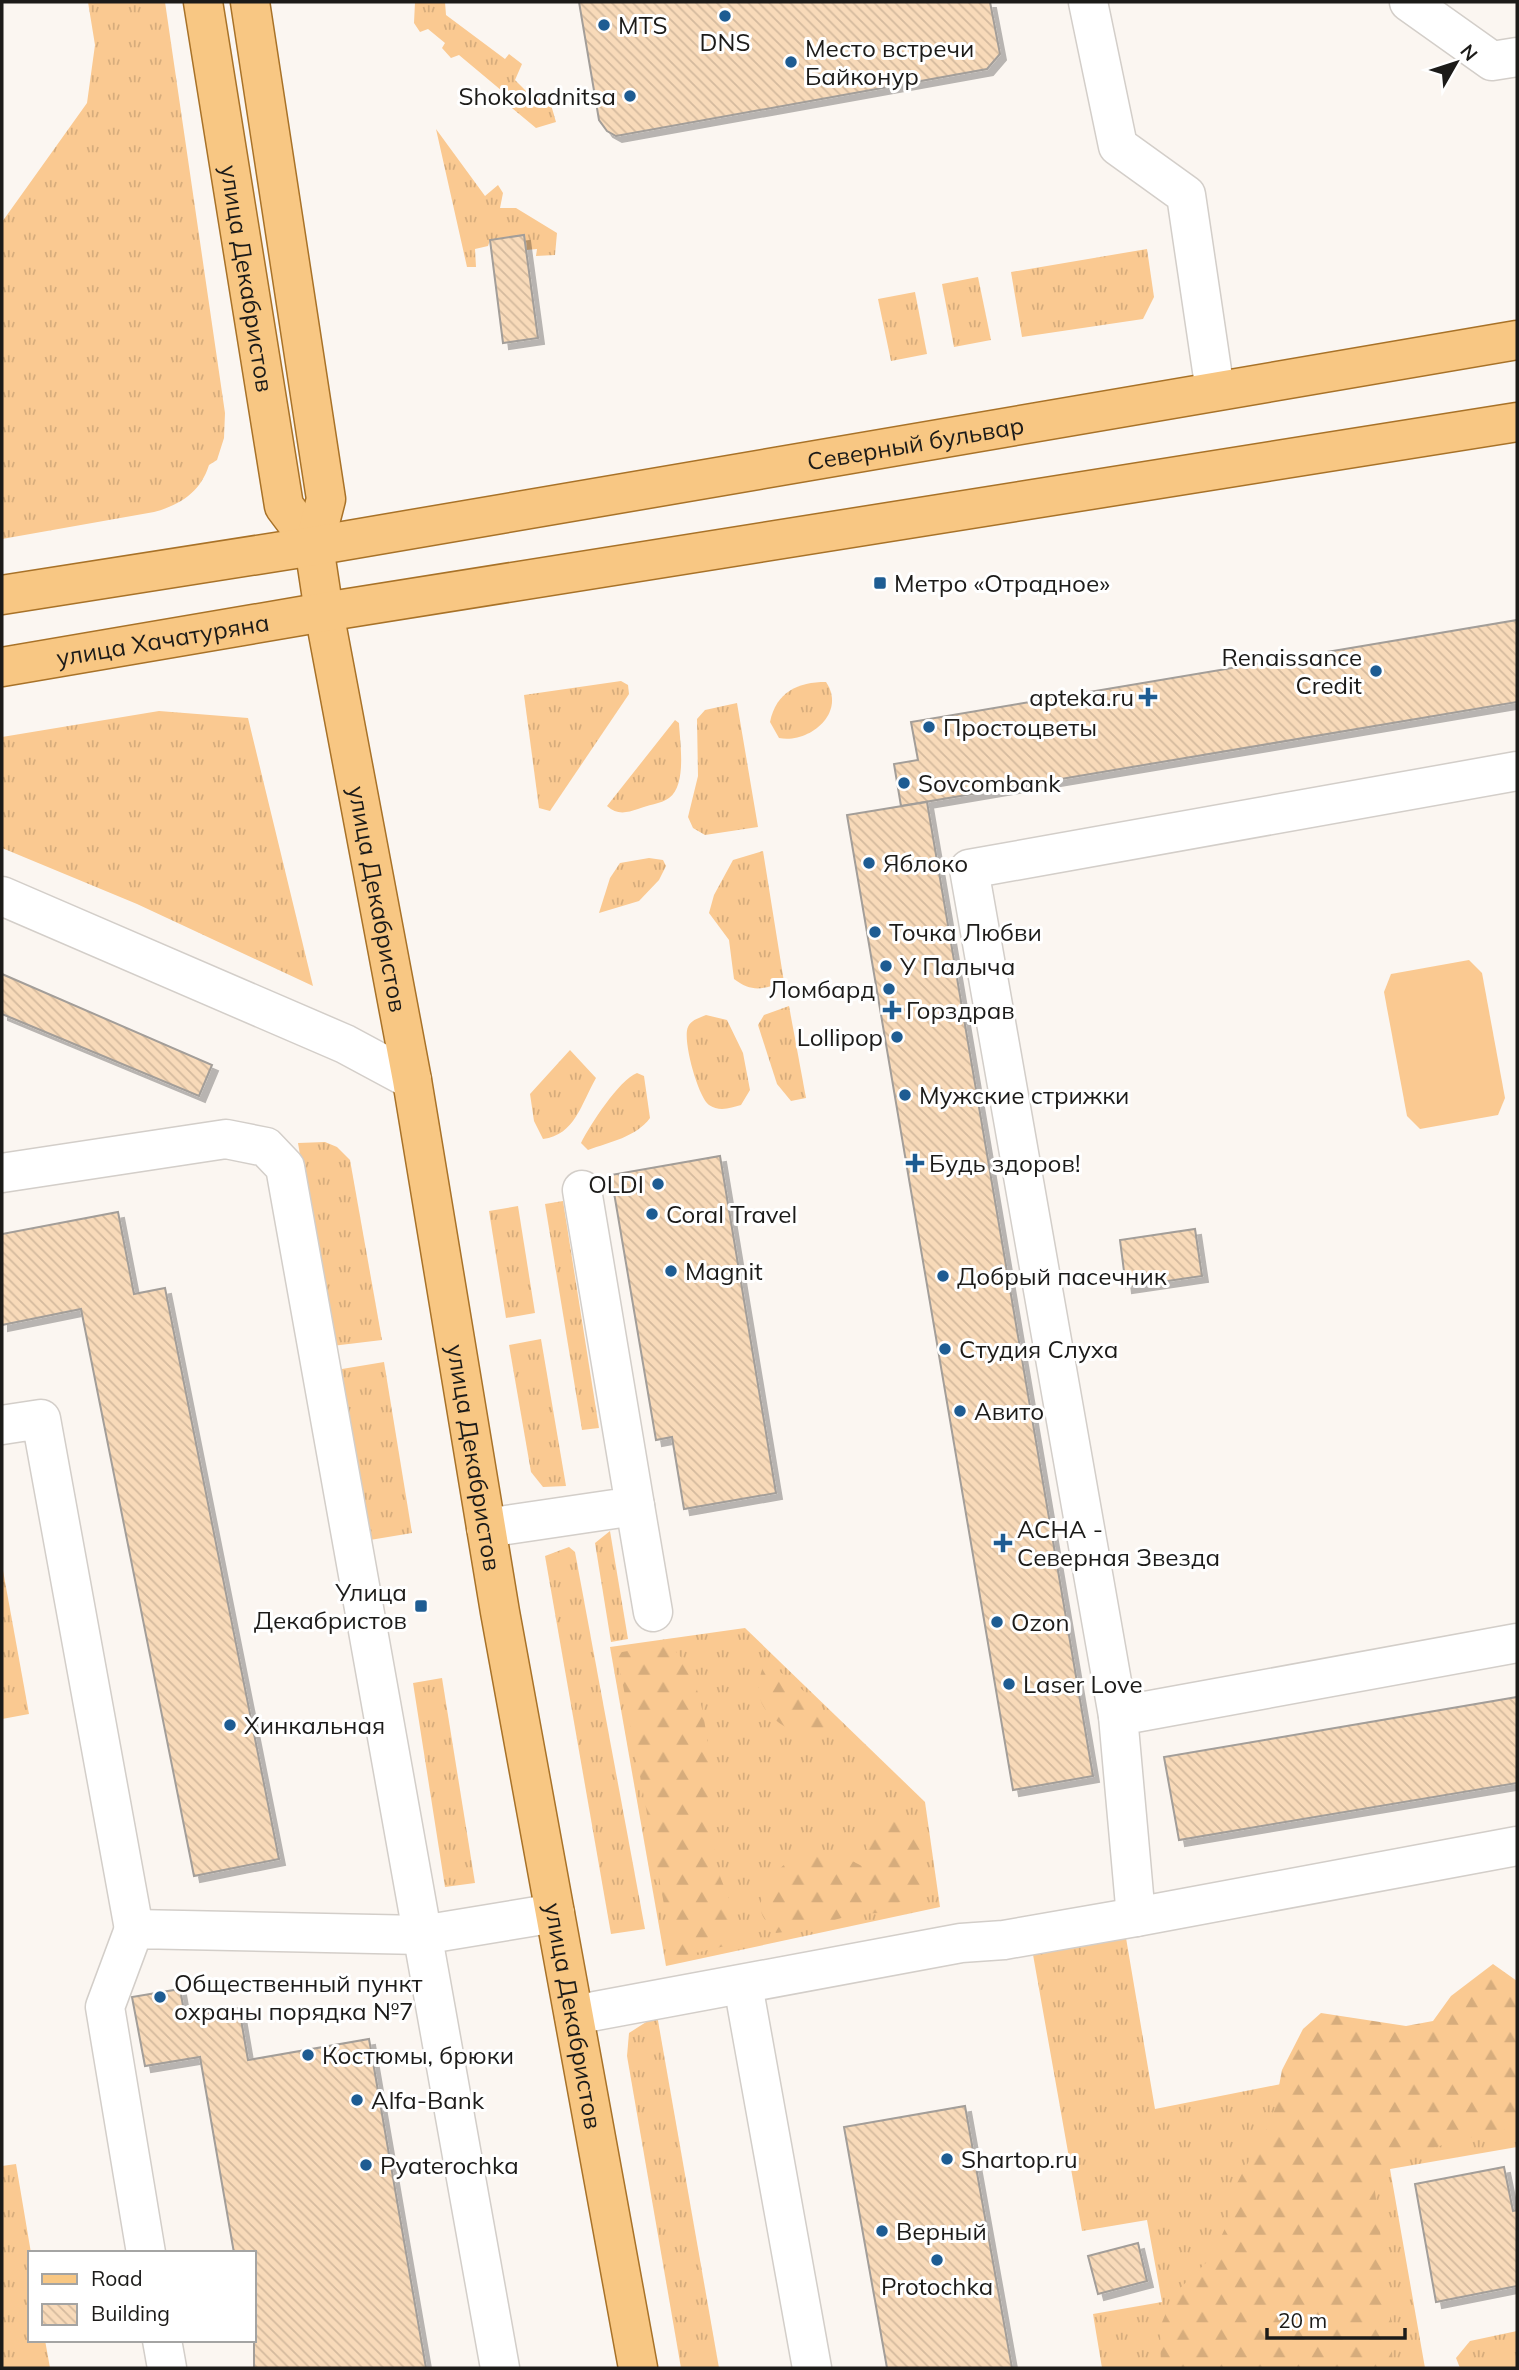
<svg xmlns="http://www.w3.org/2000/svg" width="1519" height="2370" font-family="Mulish,sans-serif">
  <defs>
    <pattern id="grass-tufts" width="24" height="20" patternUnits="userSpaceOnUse" patternTransform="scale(1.75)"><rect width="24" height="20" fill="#fac991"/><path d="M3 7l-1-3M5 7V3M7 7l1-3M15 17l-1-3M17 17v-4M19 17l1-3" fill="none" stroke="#d6ac7c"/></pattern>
    <pattern id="forest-firs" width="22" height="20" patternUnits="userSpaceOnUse" patternTransform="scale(1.75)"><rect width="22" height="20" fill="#fac991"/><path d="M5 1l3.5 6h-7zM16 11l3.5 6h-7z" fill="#d6ac7c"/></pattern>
    <pattern id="building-back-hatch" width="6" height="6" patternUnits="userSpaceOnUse" patternTransform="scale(1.75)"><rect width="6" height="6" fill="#f8dab9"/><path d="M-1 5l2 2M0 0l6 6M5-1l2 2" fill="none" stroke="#d4ba9e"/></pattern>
    <filter id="shadow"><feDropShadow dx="6" dy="6" stdDeviation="0" flood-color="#0004"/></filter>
  </defs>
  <rect width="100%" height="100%" fill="#fbf6f1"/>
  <!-- grass -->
  <g fill="url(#grass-tufts)">
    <path d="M 88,2 L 165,2 L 225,413 L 224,438 L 217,460 L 209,465 C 201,491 181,505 154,512 L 2,539 L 2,222 L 87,103 L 95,45 Z"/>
    <polygon points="415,2 445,2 446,15 505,59 509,54 522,64 515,80 533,98 549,98 556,122 536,128 506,103 508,96 459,55 451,58 442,48 445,43 428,29 420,32 414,23"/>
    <polygon points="436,129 485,196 498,185 503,193 500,208 516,208 557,233 555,255 536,256 537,249 526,250 524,235 490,240 488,246 475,249 476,267 467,267"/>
    <polygon points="1147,249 1154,297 1143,319 1022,337 1011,272"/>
    <polygon points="978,277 991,340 954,347 942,284"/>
    <polygon points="915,292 927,354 891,361 878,299"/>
    <polygon points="621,681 628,685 629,694 550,811 539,808 524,695"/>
    <path d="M 826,682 C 847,713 809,744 779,738 L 770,722 C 776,692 798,682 826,682 Z"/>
    <polygon points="737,703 758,827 705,835 693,828 688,817 698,776 697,719 705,710"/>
    <polygon points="159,711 248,718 313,986 137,904 2,848 2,737"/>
    <path d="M 675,720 L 679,723 C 680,743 687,785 669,798 C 661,804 647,805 638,809 C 626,813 617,815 607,806 Z"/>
    <path d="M 763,851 L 784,982 C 764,989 752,993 734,979 L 729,940 L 709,913 L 714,895 L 733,860 Z"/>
    <polygon points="649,858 663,860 666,866 659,880 639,901 599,913 610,878 620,863"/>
    <polygon points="789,1006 806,1098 791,1101 777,1084 758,1025 764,1015"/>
    <path d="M 706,1015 L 727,1020 L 743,1053 L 750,1090 L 741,1105 C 731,1108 719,1112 709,1105 C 698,1097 682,1039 688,1027 C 691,1020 699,1018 706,1015 Z"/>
    <path d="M 570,1050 L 596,1078 C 581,1104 575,1135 543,1139 L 534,1121 L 530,1094 Z"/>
    <path d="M 637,1073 L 644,1076 L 650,1118 C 636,1137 610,1142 588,1150 L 581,1143 C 590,1125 619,1080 637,1073 Z"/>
    <polygon points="325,1142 337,1147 350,1160 382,1340 332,1346 298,1143"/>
    <polygon points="563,1201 599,1428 582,1430 545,1204"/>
    <polygon points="518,1206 535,1313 506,1318 489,1211"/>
    <polygon points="541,1339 566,1486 543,1487 531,1472 509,1345"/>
    <polygon points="384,1362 412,1533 364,1541 336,1370"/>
    <polygon points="610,1531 628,1639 611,1642 595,1543"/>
    <polygon points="569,1547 575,1552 645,1929 611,1934 545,1556"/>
    <polygon points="2,1565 29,1714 2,1719"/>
    <polygon points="745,1628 925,1802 940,1907 666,1966 610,1647"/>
    <polygon points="442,1678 475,1883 445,1887 413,1683"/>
    <polygon points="1125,1932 1155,2109 1517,2037 1517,2147 1390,2169 1425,2368 1102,2368 1093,2314 1162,2302 1147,2220 1082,2231 1032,1949"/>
    <polygon points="657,2015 719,2368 681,2368 627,2056 629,2033"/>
    <polygon points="16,2164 31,2253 30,2340 45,2340 50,2368 2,2368 2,2166"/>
    <polygon points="1517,2331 1517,2368 1460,2368 1456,2358 1470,2341"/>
  </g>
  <!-- forest -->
  <g fill="url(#forest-firs)">
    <path d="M 665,1644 C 717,1670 709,1804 715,1856 C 719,1891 748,1912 725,1946 L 674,1958 L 617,1653 Z"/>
    <path d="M 770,1666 C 796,1681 815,1699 830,1725 L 824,1735 L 814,1741 C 778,1725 747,1710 763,1667 Z"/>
    <path d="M 908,1816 L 922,1834 L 923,1890 L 879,1913 L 855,1914 L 800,1930 L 776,1933 C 771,1927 762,1919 761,1910 C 758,1884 785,1862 804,1850 L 842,1856 L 862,1866 L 869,1855 L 866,1847 L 875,1830 L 886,1818 Z"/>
    <polygon points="1493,1964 1517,1981 1517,2127 1455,2141 1372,2168 1389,2302 1393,2368 1161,2368 1160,2327 1174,2294 1211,2258 1228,2222 1236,2185 1273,2117 1282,2070 1303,2029 1321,2013 1406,2026 1433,2021 1451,1996"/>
  </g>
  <!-- pitch -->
  <polygon fill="#fac991" points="1469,960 1482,973 1505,1098 1498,1115 1420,1129 1407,1116 1384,992 1391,974"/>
  <!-- building -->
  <g fill="url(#building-back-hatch)" stroke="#a39e99" stroke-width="2" filter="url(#shadow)">
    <polygon points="579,2 990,2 1000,54 987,69 616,136 607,131 599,120"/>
    <polygon points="524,235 538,338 503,343 490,240"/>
    <polygon points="1517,620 1517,702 901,806 894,764 918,760 911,722"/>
    <polygon points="927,802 1093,1776 1013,1790 847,815"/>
    <polygon points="2,974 212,1065 199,1096 2,1014"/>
    <polygon points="720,1156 776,1493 684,1509 672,1437 656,1440 611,1175"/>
    <polygon points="118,1212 134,1294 165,1288 279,1859 194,1876 81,1309 2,1325 2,1234"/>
    <polygon points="1195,1229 1202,1276 1126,1287 1120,1240"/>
    <polygon points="1517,1697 1517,1783 1179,1840 1164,1757"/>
    <polygon points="180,1989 185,2017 239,2008 248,2060 369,2039 426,2368 254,2368 254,2253 234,2253 200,2057 145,2066 132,1997"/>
    <polygon points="965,2106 1012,2368 887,2368 844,2127"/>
    <polygon points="1504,2167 1513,2211 1517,2210 1517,2286 1436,2302 1415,2184"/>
    <polygon points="1138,2243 1147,2281 1098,2294 1088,2256"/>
  </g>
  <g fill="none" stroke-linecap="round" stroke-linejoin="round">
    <defs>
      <g id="minor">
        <polyline points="1088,2 1118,146 1186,195 1215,391"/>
        <polyline points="1409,2 1492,61 1517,57"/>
        <polyline points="2,896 345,1044 412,1080"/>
        <polyline points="2,1173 226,1139 266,1147 285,1167 500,2368"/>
        <polyline points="2,1425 41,1419 134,1929"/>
        <polyline points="635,1506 653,1612"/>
        <polyline points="486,1528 635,1506 582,1190"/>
        <polyline points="1118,1716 969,869 1517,771"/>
        <polyline points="1136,1917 1517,1846"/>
        <polyline points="743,1985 812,2368"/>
        <polyline points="574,2015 961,1943 1004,1940 1136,1917 1118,1716 1517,1643"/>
        <polyline points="146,2253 105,2007 134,1929 422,1935 555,1913"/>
        <polyline points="162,2340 167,2368"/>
      </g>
      <g id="major">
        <path id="s1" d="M 203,2 L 284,506 L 314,546"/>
        <path id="s2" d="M 250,2 L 326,499 L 314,546 L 324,612 L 412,1080 L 500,1612 L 638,2368"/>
        <path id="s3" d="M 2,595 L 314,546 L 1517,340"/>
        <path id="s4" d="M 2,667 L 324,612 L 1517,422"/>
      </g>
    </defs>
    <!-- minor casing -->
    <use href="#minor" stroke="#d3cec9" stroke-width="41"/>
    <!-- major casing -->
    <use href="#major" stroke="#a87228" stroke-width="41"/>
    <!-- minor -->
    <use href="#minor" stroke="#fff" stroke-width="38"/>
    <!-- major -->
    <use href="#major" stroke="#f8c783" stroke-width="38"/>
  </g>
  <!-- markers -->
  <g fill="#1e5c92" stroke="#fff" stroke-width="2.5">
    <circle cx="725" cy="16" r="7"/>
    <circle cx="604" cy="25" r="7"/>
    <circle cx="791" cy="62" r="7"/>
    <circle cx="630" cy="96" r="7"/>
    <rect x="873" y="576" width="14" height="14" rx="3.5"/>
    <circle cx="1376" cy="671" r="7"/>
    <path d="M1144.5 686.5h7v7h7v7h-7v7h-7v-7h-7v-7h7z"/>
    <circle cx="929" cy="727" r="7"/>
    <circle cx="904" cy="783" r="7"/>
    <circle cx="869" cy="863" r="7"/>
    <circle cx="875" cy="932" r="7"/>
    <circle cx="886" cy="966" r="7"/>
    <circle cx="889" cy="989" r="7"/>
    <path d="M888.5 999.5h7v7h7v7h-7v7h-7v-7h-7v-7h7z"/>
    <circle cx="897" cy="1037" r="7"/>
    <circle cx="905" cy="1095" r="7"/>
    <path d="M911.5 1152.5h7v7h7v7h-7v7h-7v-7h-7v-7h7z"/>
    <circle cx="658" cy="1184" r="7"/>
    <circle cx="652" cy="1214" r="7"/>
    <circle cx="671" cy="1271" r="7"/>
    <circle cx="943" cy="1276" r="7"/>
    <circle cx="945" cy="1349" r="7"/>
    <circle cx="960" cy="1411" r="7"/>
    <path d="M999.5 1532.5h7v7h7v7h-7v7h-7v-7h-7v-7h7z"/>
    <rect x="414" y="1599" width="14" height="14" rx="3.5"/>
    <circle cx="997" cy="1622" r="7"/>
    <circle cx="1009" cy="1684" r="7"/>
    <circle cx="230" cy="1725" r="7"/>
    <circle cx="160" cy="1997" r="7"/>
    <circle cx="308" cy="2055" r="7"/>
    <circle cx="357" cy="2100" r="7"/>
    <circle cx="947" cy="2159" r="7"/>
    <circle cx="366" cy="2165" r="7"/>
    <circle cx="882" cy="2231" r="7"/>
    <circle cx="937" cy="2260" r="7"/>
  </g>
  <g text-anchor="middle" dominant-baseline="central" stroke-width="6" stroke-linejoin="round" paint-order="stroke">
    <!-- poi labels -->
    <g font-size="24" fill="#1c1b19" stroke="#fff" text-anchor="start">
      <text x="618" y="25">MTS</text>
      <text x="725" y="42" text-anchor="middle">DNS</text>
      <text x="805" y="48">Место встречи<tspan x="805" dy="28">Байконур</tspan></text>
      <text x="616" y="96" text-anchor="end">Shokoladnitsa</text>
      <text x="894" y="583">Метро «Отрадное»</text>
      <text x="1362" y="657" text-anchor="end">Renaissance<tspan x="1362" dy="28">Credit</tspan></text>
      <text x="1134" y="697" text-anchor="end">apteka.ru</text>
      <text x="943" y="727">Простоцветы</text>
      <text x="918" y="783">Sovcombank</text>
      <text x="883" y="863">Яблоко</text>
      <text x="889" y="932">Точка Любви</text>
      <text x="900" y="966">У Палыча</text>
      <text x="875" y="989" text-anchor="end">Ломбард</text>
      <text x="906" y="1010">Горздрав</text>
      <text x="883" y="1037" text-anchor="end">Lollipop</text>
      <text x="919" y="1095">Мужские стрижки</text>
      <text x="929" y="1163">Будь здоров!</text>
      <text x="644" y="1184" text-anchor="end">OLDI</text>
      <text x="666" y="1214">Coral Travel</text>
      <text x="685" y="1271">Magnit</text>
      <text x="957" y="1276">Добрый пасечник</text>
      <text x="959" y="1349">Студия Слуха</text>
      <text x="974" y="1411">Авито</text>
      <text x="1017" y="1529">АСНА -<tspan x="1017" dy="28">Северная Звезда</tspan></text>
      <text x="407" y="1592" text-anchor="end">Улица<tspan x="407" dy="28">Декабристов</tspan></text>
      <text x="1011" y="1622">Ozon</text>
      <text x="1023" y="1684">Laser Love</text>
      <text x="244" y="1725">Хинкальная</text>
      <text x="174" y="1983">Общественный пункт<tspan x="174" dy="28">охраны порядка №7</tspan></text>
      <text x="322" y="2055">Костюмы, брюки</text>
      <text x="371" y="2100">Alfa-Bank</text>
      <text x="961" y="2159">Shartop.ru</text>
      <text x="380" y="2165">Pyaterochka</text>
      <text x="896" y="2231">Верный</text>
      <text x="937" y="2286" text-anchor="middle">Protochka</text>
    </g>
    <!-- street labels -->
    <g font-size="24" fill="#1c1b19" stroke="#fff">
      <text stroke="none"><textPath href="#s1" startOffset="280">улица Декабристов</textPath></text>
      <text stroke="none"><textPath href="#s3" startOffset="926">Северный бульвар</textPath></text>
      <text stroke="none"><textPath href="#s4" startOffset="163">улица Хачатуряна</textPath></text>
      <text stroke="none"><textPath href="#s2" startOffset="910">улица Декабристов</textPath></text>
      <text stroke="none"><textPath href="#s2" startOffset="1477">улица Декабристов</textPath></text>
      <text stroke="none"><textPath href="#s2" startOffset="2044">улица Декабристов</textPath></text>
    </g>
  </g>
  <!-- border -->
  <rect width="1519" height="2370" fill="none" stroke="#1c1b19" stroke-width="7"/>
  <!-- legend -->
  <rect x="28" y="2251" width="228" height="91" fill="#ffffff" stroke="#a4a4a3" stroke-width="2"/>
  <rect x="42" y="2274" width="35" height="10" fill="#f8c783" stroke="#a4a4a3" stroke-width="2"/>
  <text x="91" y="2286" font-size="21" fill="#1c1b19">Road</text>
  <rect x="42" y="2304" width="35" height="21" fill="url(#building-back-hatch)" stroke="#a4a4a3" stroke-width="2"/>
  <text x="91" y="2321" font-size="21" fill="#1c1b19">Building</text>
  <!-- north arrow -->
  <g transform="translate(1456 63) rotate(51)" stroke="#ffffff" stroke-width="5" paint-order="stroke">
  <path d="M0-5L12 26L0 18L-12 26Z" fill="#1c1b19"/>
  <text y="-10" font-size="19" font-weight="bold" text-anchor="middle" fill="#1c1b19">N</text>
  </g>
  <!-- scale -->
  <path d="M1267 2328v10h138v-10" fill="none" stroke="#1c1b19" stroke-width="3.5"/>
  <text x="1278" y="2328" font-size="21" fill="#1c1b19" stroke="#ffffff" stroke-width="5" paint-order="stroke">20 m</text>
</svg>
